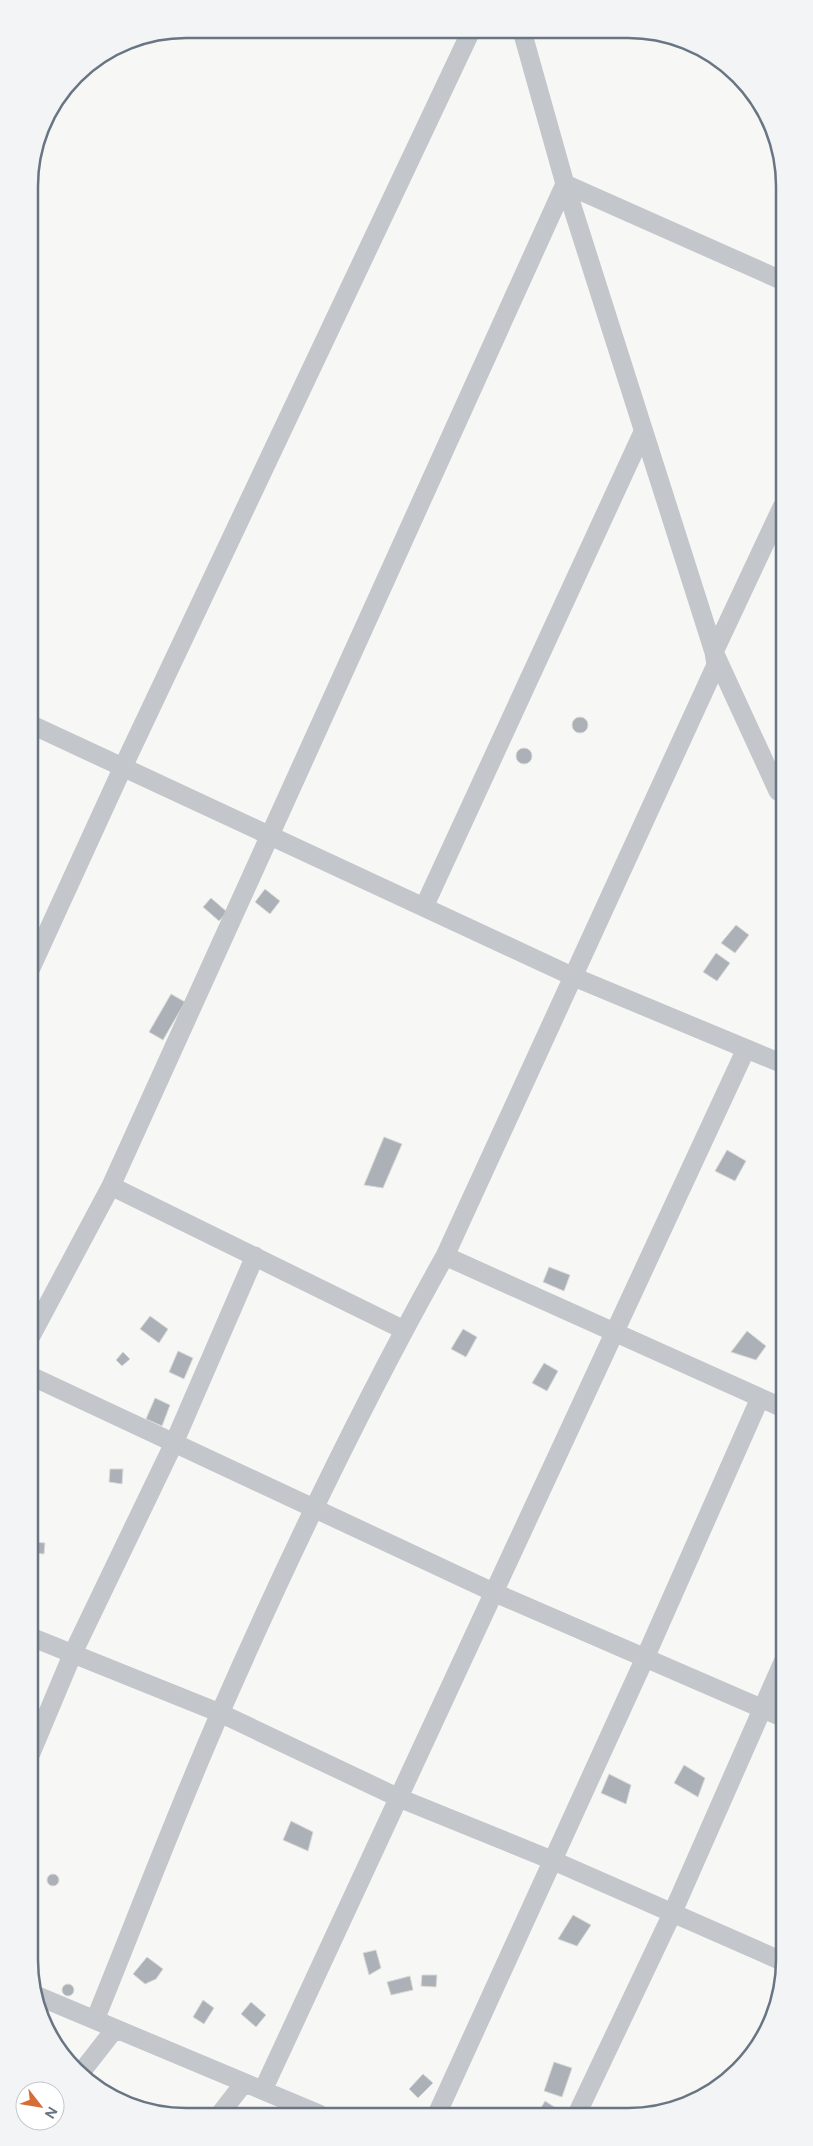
<svg xmlns="http://www.w3.org/2000/svg" width="813" height="2146" viewBox="0 0 813 2146" font-family="Figtree,sans-serif">
  <style>
    .building { fill: #abb1b7; stroke: #d9d9d7 }
    .lines { fill: none; stroke-linecap: round; stroke-linejoin: round }
    .street { stroke: #c3c6ca; stroke-width: 19 }
    .rim { fill: none; stroke: #697583; stroke-width: 2.5 }
  </style>
  <rect width="100%" height="100%" fill="#f7f7f5"/>
  <path class="building" d="M572 725a8 8 0 1 1 16 0a8 8 0 1 1-16 0Z
    M516 756a8 8 0 1 1 16 0a8 8 0 1 1-16 0Z
    M265 889 280 901 270 914 255 902Z
    M211 898 227 912 219 921 203 907Z
    M736 925 749 935 735 953 721 943Z
    M716 953 730 963 717 981 703 972Z
    M171 994 185 1002 163 1040 149 1032Z
    M384 1137 402 1144 383 1188 364 1185Z
    M727 1150 746 1161 735 1181 715 1171Z
    M549 1267 570 1275 564 1291 543 1282Z
    M150 1316 168 1329 159 1343 140 1329Z
    M463 1329 477 1337 466 1357 451 1349Z
    M747 1331 766 1346 756 1360 731 1352Z
    M178 1351 193 1358 184 1379 169 1372Z
    M123 1352 130 1359 122 1366 116 1360Z
    M544 1363 558 1371 547 1391 532 1383Z
    M155 1398 170 1405 162 1426 146 1419Z
    M110 1469H123L122 1484 109 1482Z
    M33 1542 45 1543 44 1554 34 1553Z
    M684 1765 705 1778 698 1797 674 1783Z
    M609 1774 631 1785 626 1804 601 1793Z
    M291 1821 313 1832 308 1851 283 1840Z
    M47 1880a6 6 0 1 1 12 0a6 6 0 1 1-12 0Z
    M32 1898 35 1899 38 1904 36 1907 32 1910Z
    M573 1915 591 1925 577 1946 558 1939Z
    M376 1950 381 1968 369 1975 363 1953Z
    M147 1957 163 1969 156 1979 145 1984 133 1974Z
    M422 1975H437L436 1987 421 1986Z
    M410 1976 413 1990 391 1995 387 1982Z
    M62 1990a6 6 0 1 1 12 0a6 6 0 1 1-12 0Z
    M203 2000 214 2008 204 2024 193 2017Z
    M251 2002 266 2015 256 2027 241 2014Z
    M554 2062 572 2068 562 2097 544 2091Z
    M423 2074 433 2083 418 2098 409 2089Z
    M545 2101 562 2112 560 2114 538 2113Z"/>
  <g class="lines">
    <path class="street" d="M782 507 714 652 778 791H782
      M30 724 574 977 783 1064
      M424 907 643 432
      M30 970 123 767 471 31
      M111 1186 404 1330
      M445 1256 783 1408
      M31 1336 111 1186 565 184 781 280
      M31 1376 493 1592 784 1718
      M31 1637 220 1713 399 1798 554 1861 784 1962
      M31 1753 73 1653 174 1443 255 1256
      M33 1994 319 2114
      M95 2020C137 1917 176 1813 221 1711 289 1556 362 1404 445 1256L716 665 714 652 565 184 522 31
      M79 2075 115 2029
      M263 2090 746 1049
      M220 2114 244 2083
      M437 2114 645 1658 760 1398
      M577 2114 672 1914 783 1662"/>
  </g>
  <path d="M0 0H813V2146H0ZM186 38H628A148 148 0 0 1 776 186V1960A148 148 0 0 1 628 2108H186A148 148 0 0 1 38 1960V186A148 148 0 0 1 186 38Z" fill="#f3f4f5" fill-rule="evenodd"/>
  <path class="rim" d="M186 38H628A148 148 0 0 1 776 186V1960A148 148 0 0 1 628 2108H186A148 148 0 0 1 38 1960V186A148 148 0 0 1 186 38Z"/>
  <g transform="translate(40 2106) rotate(121)"><circle r="24" fill="#ffffff" stroke="#c3c8cd"/>
  <path d="M0-4L9 19L0 12L-9 19Z" fill="#d66d36"/>
  <text y="-8" font-size="14" font-weight="bold" text-anchor="middle" fill="#697583">N</text>
  </g>
</svg>
